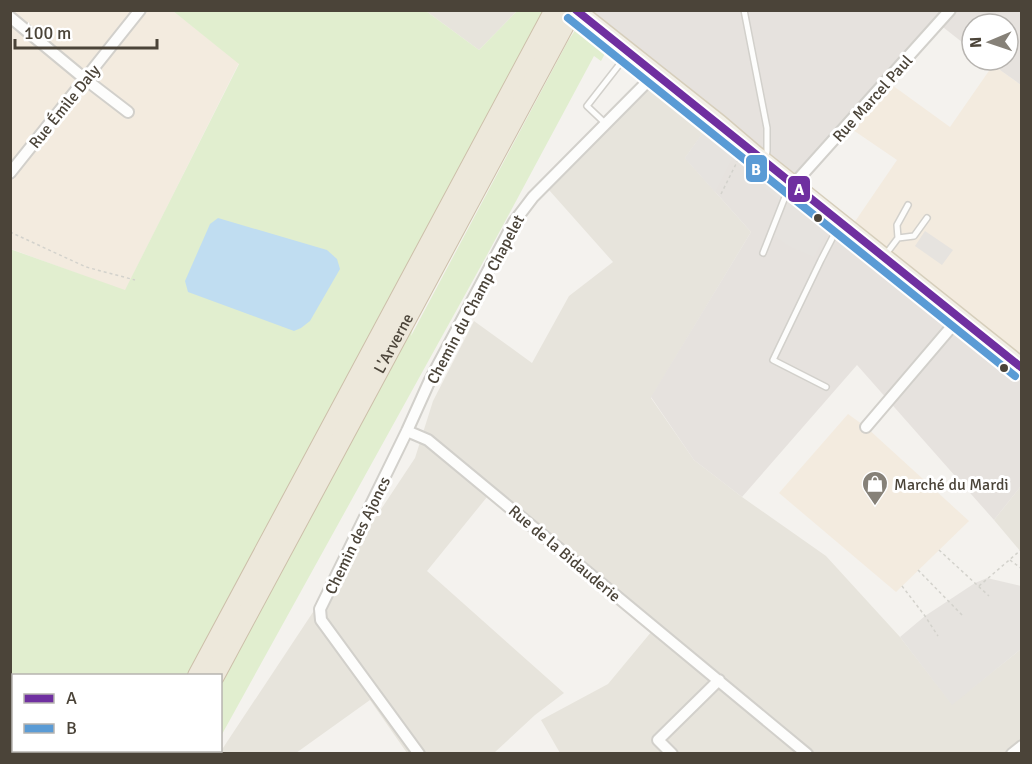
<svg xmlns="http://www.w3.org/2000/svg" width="1032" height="764" viewBox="0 0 1032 764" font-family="Signika,sans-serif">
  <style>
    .residential { fill: #e7e4dc }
    .commercial { fill: #f3ebdf }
    .industrial { fill: #e6e2de }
    .green { fill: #e1eecf }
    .parking { fill: #e6e3df }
    .water { fill: #c0ddf1 }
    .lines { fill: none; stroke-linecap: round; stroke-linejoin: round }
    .lane-casing { stroke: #d2d0cb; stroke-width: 8 }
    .street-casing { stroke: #d2d0cb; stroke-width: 14 }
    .primary-casing { stroke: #d6cebb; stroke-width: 21 }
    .highway-casing { stroke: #ccbfa9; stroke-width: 22 }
    .path { stroke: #d3d2cc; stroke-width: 1.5; stroke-dasharray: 3 3; stroke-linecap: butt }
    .lane { stroke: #fdfdfc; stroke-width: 5 }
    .street { stroke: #fdfdfc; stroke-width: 10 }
    .primary { stroke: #f2efe6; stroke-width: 18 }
    .highway { stroke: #ede8db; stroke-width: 20 }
    .bus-1-casing { stroke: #fff; stroke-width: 12 }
    .bus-2-casing { stroke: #fff; stroke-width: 12 }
    .bus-1 { stroke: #6f2fa0; stroke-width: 8 }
    .bus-2 { stroke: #5a9bd5; stroke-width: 8 }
    .bus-dot { fill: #4b4439; stroke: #fff; stroke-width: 2 }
    .labels { text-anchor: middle; stroke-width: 6; stroke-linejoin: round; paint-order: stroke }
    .street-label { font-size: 16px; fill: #4b4439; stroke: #fff }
    .poi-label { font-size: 16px; fill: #4b4439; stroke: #fff; text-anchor: start }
    .line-badge { stroke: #fff; stroke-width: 2 }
    .badge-label { font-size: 16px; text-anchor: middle; font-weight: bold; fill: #fff }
  </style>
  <rect width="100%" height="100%" fill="#f4f2ee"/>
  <path class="residential" d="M426 11H517L479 50Z
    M654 82 708 126 685 158 751 232 651 398 694 460 742 497 826 556 900 637 952 704 1021 649V753H560L541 720 608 684 657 625 487 497 427 571 564 693 535 715 494 753H407L370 700 296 753 219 754 415 458 433 401 474 321 532 363 569 296 613 262 549 190Z
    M1021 486V552L994 520Z"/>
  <path class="commercial" d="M10 11H173L239 63 125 291 11 249Z
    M993 65 1021 85V355L854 223 897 160 853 130 892 85 950 127Z
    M848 414 866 427 969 521 896 592 779 493Z"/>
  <path class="industrial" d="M584 11H1021V85L986 60H1008V24H972V50L934 20 794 174Z
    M708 126 736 150 877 259 1021 380V486L994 520 857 365 742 497 694 460 651 397 751 232 685 158Z"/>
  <path class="green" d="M173 11H426L479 50 517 11H543L443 199 411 336 568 41 578 26 609 46 601 61 594 56 487 255 221 736 220 676H14V750L213 751 211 753H11L10 249 125 290 239 64Z"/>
  <path class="parking" d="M708 126 736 150 715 192 685 158Z
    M744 157 788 192 780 201 739 167Z
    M791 194 830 227 814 257 789 246 775 236Z
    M925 231 953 250 942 265 915 246Z
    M987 578 1021 586V649L952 705 900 637 925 616 975 583Z"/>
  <path class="water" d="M218 218 327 250 337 259 340 269 310 321 301 328 294 331 188 292 185 281 210 224Z"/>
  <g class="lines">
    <defs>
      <path id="lane" d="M744 10 767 128V151L766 158
        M606 124 587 106 626 56
        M898 238 914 236 927 218
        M763 253 785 197
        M886 254 898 238 897 225 908 205
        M826 387 773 360 821 260 838 227"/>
      <path id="street" d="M10 17 85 79 128 112
        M10 173 140 10
        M793 185 950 10
        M866 427 959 318
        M407 431 428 440 807 754
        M419 754 321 620 320 609 407 431 430 380 514 222 533 197 656 73
        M672 754 658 740 719 680
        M1012 754 1022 746"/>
      <path id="primary" d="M575 10 719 124 754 154 1022 368"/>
      <g id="highway">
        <path d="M198 676 555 10"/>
        <path id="s1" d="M214 676 572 10"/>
        <path d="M156 754 158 750"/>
        <path d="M172 754 173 750"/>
      </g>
    </defs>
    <use href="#lane" class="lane-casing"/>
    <use href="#street" class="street-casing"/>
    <use href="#primary" class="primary-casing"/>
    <use href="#highway" class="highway-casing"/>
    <path class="path" d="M721 194 739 158
      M10 232 86 267 135 280
      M939 550 989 596
      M1010 560 1022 569
      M918 570 963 616
      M902 586 925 616 938 636
      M979 586 1022 549"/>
    <use href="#lane" class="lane"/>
    <use href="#street" class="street"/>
    <use href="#primary" class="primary"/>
    <use href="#highway" class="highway"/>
    <defs>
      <path id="bus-1" d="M576 10 1022 368"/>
      <path id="bus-2" d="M568 18 1015 376"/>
    </defs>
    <use href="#bus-1" class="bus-1-casing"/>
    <use href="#bus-2" class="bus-2-casing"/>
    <use href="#bus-1" class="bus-1"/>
    <use href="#bus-2" class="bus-2"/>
  </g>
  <defs>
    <symbol id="shop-pin" viewBox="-11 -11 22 30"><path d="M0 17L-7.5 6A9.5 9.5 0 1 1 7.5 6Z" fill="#868178" stroke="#fff"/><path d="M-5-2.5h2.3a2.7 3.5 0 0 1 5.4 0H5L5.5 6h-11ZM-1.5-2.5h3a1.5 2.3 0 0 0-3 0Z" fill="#fff"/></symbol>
  </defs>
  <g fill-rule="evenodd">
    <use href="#shop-pin" x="860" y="469" width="30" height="40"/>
  </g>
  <g class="bus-dot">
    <circle cx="818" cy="218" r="5"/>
    <circle cx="1004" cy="368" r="5"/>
  </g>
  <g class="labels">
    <g class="street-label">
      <text transform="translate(872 98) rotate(-48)" y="6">Rue Marcel Paul</text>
      <text transform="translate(64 106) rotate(-51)" y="6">Rue Émile Daly</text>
      <text transform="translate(475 299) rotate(-62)" y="6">Chemin du Champ Chapelet</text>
      <text dy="6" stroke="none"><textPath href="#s1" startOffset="378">L'Arverne</textPath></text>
      <text transform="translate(357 535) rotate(-64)" y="6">Chemin des Ajoncs</text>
      <text transform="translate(565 553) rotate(40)" y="6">Rue de la Bidauderie</text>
    </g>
    <g class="poi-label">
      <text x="894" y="490">Marché du Mardi</text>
    </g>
  </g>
  <g class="line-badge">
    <rect x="745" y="154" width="23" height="29" rx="6" fill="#5a9bd5"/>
    <rect x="787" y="175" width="24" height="28" rx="6" fill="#6f2fa0"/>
  </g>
  <g class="badge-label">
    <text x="756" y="175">B</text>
    <text x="799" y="195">A</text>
  </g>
  <rect width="1032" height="764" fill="none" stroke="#4b4439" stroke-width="24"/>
  <rect x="12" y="674" width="210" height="78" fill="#ffffff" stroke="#b7b4b0" stroke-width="1.5"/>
  <rect x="24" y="694" width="30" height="9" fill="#6f2fa0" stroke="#b7b4b0" stroke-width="1.5"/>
  <text x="66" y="704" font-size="18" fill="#4b4439">A</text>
  <rect x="24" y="724" width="30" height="9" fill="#5a9bd5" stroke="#b7b4b0" stroke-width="1.5"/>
  <text x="66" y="734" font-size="18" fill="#4b4439">B</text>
  <g transform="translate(990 42) rotate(268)"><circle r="28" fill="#ffffff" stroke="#b7b4b0" stroke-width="1.5"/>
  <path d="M0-4.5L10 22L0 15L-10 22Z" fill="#868178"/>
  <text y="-9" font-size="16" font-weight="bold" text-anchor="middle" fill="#4b4439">N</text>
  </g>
  <path d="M15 39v9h142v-9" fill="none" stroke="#4b4439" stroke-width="3"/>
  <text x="24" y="39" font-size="18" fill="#4b4439" stroke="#ffffff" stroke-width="4.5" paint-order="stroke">100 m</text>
</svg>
